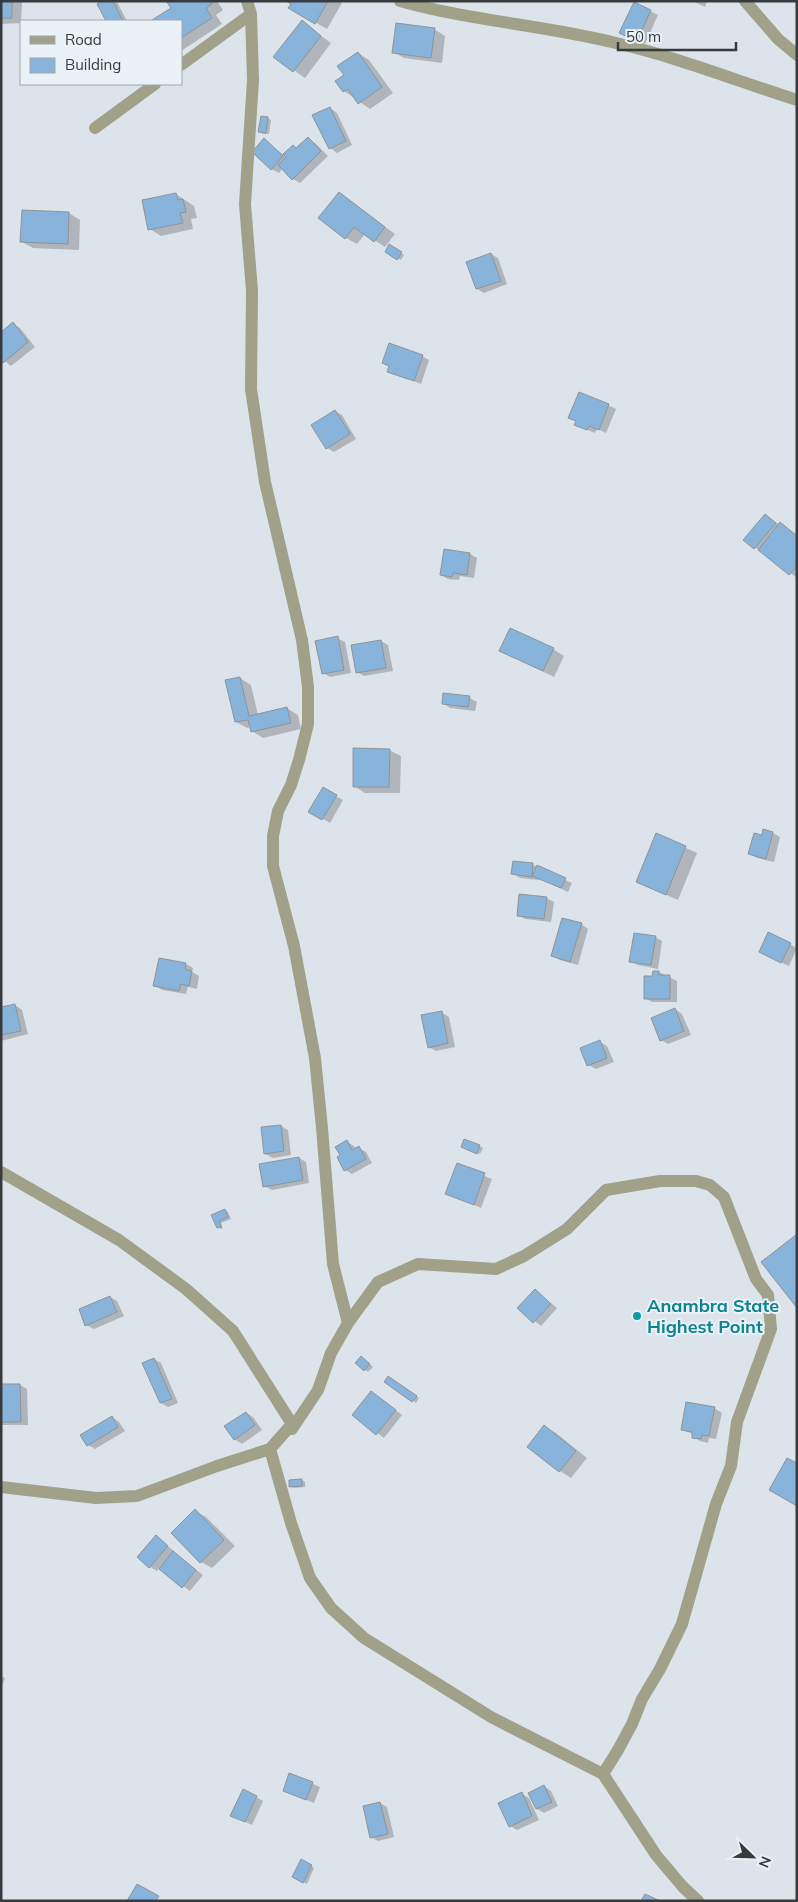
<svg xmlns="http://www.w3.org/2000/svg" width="798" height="1902" viewBox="0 0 798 1902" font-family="Mulish,sans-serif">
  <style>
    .shadow { fill: #0003 }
    .building { fill: #88b4dc; stroke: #8e9499 }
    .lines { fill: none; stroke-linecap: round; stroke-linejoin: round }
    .minor { stroke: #a1a189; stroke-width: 12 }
    .culture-dot { fill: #0f9aa8; stroke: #eaf1f7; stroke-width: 2 }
    .labels { text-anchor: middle; stroke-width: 4; stroke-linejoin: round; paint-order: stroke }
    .culture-label { font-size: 18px; font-weight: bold; fill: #0d838f; stroke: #eaf1f7; text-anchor: start }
  </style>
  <rect width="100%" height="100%" fill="#dde3ea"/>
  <path class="shadow" d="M1 1H22L21 23 1 24Z
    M101 1 117 2 127 21H108L99 4 103 2Z
    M168 1H217L223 10 216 15 222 24 181 51V21H154L173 9Z
    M289 1H338L342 3 327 29 290 8 293 3Z
    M693 1H707L705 7Z
    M634 3 658 15 645 44 628 37Z
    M302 22 331 43 305 78 275 57Z
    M434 29 445 36 442 63 404 58 393 52Z
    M358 53 369 60 393 93 370 109 344 91 345 76Z
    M330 108 337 113 352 145 337 153 330 148Z
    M268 118 271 120 269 134H263L260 132Z
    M308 139 315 143 328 156 300 183 293 179 283 168 279 173 271 169 264 140 284 155 293 146 298 149Z
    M339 193 395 234 385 247 365 234 357 244 346 238Z
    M176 194 194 206 197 218 191 219 193 229 161 236 150 229Z
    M69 213 80 220 79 250 33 248 22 242Z
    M390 246 404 255 401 260 386 252Z
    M491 254 498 258 507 284 484 293 477 289Z
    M13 324 20 328 35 347 11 366 1 358V332L2 333Z
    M422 356 429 360 421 384 389 371Z
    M608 405 616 409 606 433 597 429 595 433 583 428 577 422 570 417Z
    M335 411 342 415 356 439 334 452 327 448Z
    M765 516 797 535V578L745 540Z
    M470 554 477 558 474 578 460 576 459 580 448 579 441 575Z
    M337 638 345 642 351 673 330 677 323 673Z
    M381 641 388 645 393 671 364 676 357 672Z
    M553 649 564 656 554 677 501 651Z
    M240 678 251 685 258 715 287 708 298 715 301 729 263 738 252 731 251 727 247 728 236 722Z
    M470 698 477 702 475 711 450 708 443 703Z
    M389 750 401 756 400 793H365L354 786Z
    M323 789 343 800 330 823 310 811Z
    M773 833 780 837 774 862 757 858 750 854 763 837Z
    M657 835 697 853 678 900 637 882Z
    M514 862 533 865 572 883 568 892 539 878V880L520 878 512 873Z
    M546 898 554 902 551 922 525 919 518 915Z
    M581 924 588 929 578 965 560 960 553 956Z
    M769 934 797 948 789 966 767 956Z
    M655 937 662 941 658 969 638 965 631 961Z
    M186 964 193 968 192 972 199 976 197 989 188 987 186 994 162 990 155 985Z
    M654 972H659L677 981V1002H652L645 998 654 978Z
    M15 1005 22 1010 28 1034 1 1041V1009Z
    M675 1009 682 1014 691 1035 668 1044 661 1040Z
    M441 1012 449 1017 455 1047 436 1051 429 1047Z
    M600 1042 607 1046 614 1062 596 1069 588 1065Z
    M281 1126 288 1130 291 1155 273 1158 265 1154Z
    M347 1142 354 1146 356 1149 359 1148 366 1152 372 1163 352 1174 345 1170 341 1156Z
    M479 1146 483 1148 480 1154 466 1148Z
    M299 1158 306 1162 309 1183 272 1190 264 1186Z
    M457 1165 492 1179 481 1208 447 1193Z
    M225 1210 228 1212 231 1219 221 1223 223 1228 221 1229 218 1227 212 1216Z
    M535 1290 557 1308 541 1326 519 1308Z
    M110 1297 117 1301 124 1316 94 1329 86 1325Z
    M154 1359 161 1363 178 1403 168 1407 161 1403 144 1363Z
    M364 1359 373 1367 368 1372 357 1363Z
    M391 1379 419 1398 416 1403 385 1382Z
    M1 1385H20L27 1389 28 1425H1Z
    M372 1392 402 1415 384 1438 354 1415Z
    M714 1408 722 1413 716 1439 709 1438 708 1443 700 1441 693 1437V1434L682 1430Z
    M246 1413 253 1417 262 1430 242 1444 234 1439Z
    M112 1417 119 1422 125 1431 95 1449 88 1445Z
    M545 1427 556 1433 587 1458 571 1478 560 1471 529 1446Z
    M302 1480 305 1482V1487L294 1488 290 1486Z
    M195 1511 206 1517 235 1546 212 1568 201 1562 173 1533Z
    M156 1537 174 1551 173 1552 203 1575 190 1591 159 1568 157 1571 150 1567Z
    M1 1676 5 1678 1 1689Z
    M290 1774 320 1787 314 1803 284 1791Z
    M544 1786 551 1791 558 1806 544 1813 537 1809 530 1793Z
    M522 1794 529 1798 539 1820 517 1830 510 1826Z
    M256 1797 263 1801 252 1825 239 1819Z
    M380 1803 387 1807 394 1837 378 1841 371 1837Z
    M301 1861 314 1868 307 1884 293 1877Z"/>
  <path class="building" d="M1 1H12V18H1Z
    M102 1H113L123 21H106L97 4Z
    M166 1H211L212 4 206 8 212 18 181 38V21L152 20 171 8Z
    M286 1H328L315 24 288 8 291 4Z
    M634 2 651 10 637 41 619 33Z
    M302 20 321 36 293 72 273 57Z
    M396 23 435 28 431 58 392 53Z
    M358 52 382 87 358 104 348 89 343 92 335 81 344 75 337 66Z
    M330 107 346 141 329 149 312 115Z
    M261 116 268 117 266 133 258 132Z
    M308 137 321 151 292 180 278 165 286 157 283 154 293 145 296 148Z
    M264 138 283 156 271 170 252 152Z
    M339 192 385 227 374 242 354 227 345 239 318 218Z
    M176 193 178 200 183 199 186 212 180 213 183 223 148 230 142 200Z
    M22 210 69 212 68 244 20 242Z
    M389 244 402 252 397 260 385 252Z
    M491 253 501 281 476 289 466 262Z
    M13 322 28 342 3 363 1 361V332Z
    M389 343 423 355 414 381 387 372 389 366 382 363Z
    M579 392 609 404 599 430 589 426 587 430 574 425 576 421 568 418Z
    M335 410 350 434 326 449 311 425Z
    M765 514 776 523 754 549 743 540Z
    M780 522 797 536V566L789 575 758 550Z
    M444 549 470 553 467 575 453 573 452 577 440 575Z
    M510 628 554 648 543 671 499 651Z
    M338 636 344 670 322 674 315 641Z
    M381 640 386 668 356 673 351 645Z
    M240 677 249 716 287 707 291 723 251 732 248 720 235 722 225 680Z
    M443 693 470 696 468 707 442 704Z
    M353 748 390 749 389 787H353Z
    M323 787 337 795 322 820 308 812Z
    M763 829 773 832 766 859 748 854 754 833 762 835Z
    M656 833 686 846 666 895 636 882Z
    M513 861 533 863 532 877 511 874Z
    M537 865 566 878 561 888 532 876Z
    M519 894 547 897 544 919 517 916Z
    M562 918 582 923 570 962 551 956Z
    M768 932 791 943 781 963 759 952Z
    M634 933 656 936 651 965 629 962Z
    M159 958 186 963 185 969 192 971 189 986 181 984 179 991 153 986Z
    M653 971H659V975H670V999H644V976H652Z
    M15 1004 21 1031 1 1035V1007Z
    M675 1008 684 1031 660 1041 651 1018Z
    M442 1011 448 1043 428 1048 421 1015Z
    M600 1040 607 1058 587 1066 580 1048Z
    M281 1125 284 1151 264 1154 261 1127Z
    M464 1139 480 1145 477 1154 461 1147Z
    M347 1140 352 1150 359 1146 366 1159 344 1171 337 1157 340 1155 335 1147Z
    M299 1157 303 1180 263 1187 259 1164Z
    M457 1163 485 1173 474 1205 445 1194Z
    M225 1209 228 1217 219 1221 221 1227 217 1228 211 1215Z
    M797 1234V1308L761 1262Z
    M535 1289 551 1304 533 1323 517 1308Z
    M110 1296 117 1312 85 1326 79 1309Z
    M361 1356 370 1364 364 1371 355 1363Z
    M154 1358 172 1399 160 1403 142 1363Z
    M388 1376 417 1396 412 1402 384 1382Z
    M1 1384H20L21 1422H1Z
    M371 1391 396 1410 376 1435 352 1415Z
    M686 1402 715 1407 709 1436 702 1435 701 1439 692 1438V1432L681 1430Z
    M246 1412 255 1425 234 1440 224 1426Z
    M112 1416 118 1427 87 1446 80 1435Z
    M544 1425 576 1451 559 1472 527 1447Z
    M787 1458 797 1463V1506L769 1490Z
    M302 1479V1486L289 1487V1480Z
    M195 1509 224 1540 200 1563 171 1533Z
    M156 1535 168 1546 149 1568 137 1557Z
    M173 1551 196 1570 182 1588 159 1569Z
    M289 1773 313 1782 306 1800 283 1791Z
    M544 1785 552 1802 536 1809 528 1793Z
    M243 1789 257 1796 245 1822 230 1816Z
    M522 1792 532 1816 509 1827 498 1803Z
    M380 1802 388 1834 370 1838 363 1806Z
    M301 1859 312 1865 303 1883 292 1877Z
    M137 1884 159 1896 156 1901H127Z
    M645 1894 660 1901H641Z"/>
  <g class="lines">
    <path class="minor" d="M247 1 251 14 253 80 245 204 252 291 251 389 265 482 302 640 308 687V724L299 760 291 785 278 811 273 836V866L294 946 315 1058 322 1128 333 1264 348 1323 331 1353 318 1390 292 1429V1424
      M400 1C471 21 544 25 616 43 677 57 737 81 797 100
      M745 1 778 39 797 55
      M181 65 251 14
      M95 128 155 84
      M1 1172 119 1240 186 1289 233 1331 292 1424 270 1449 291 1523 310 1578 331 1608 364 1638 491 1717 603 1774 656 1855 683 1887 698 1901
      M348 1323 378 1282 418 1264 496 1269 524 1256 567 1229 606 1190 660 1181H696L710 1185 724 1197 756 1279 768 1295 771 1329 737 1422 731 1466 716 1504 682 1624 660 1669 642 1699 632 1724 618 1750 603 1774
      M1 1487 96 1498 137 1496 217 1466 270 1449"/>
  </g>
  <circle class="culture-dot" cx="637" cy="1316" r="5"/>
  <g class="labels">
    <g class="culture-label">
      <text x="647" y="1312">Anambra State<tspan x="647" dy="21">Highest Point</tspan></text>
    </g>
  </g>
  <rect width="798" height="1902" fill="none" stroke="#383b3d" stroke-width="5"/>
  <rect x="20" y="20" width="162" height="65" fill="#eaf1f7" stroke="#a3a8ad"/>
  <rect x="30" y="36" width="25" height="8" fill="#a1a189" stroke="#a3a8ad"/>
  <text x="65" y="45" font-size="15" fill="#383b3d">Road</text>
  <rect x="30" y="58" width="25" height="15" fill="#88b4dc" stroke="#a3a8ad"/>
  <text x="65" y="70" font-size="15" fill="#383b3d">Building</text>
  <g transform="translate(753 1857) rotate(113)" stroke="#eaf1f7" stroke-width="4" paint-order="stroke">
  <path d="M0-4L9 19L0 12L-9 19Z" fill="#383b3d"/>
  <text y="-8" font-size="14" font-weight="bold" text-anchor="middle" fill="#383b3d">N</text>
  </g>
  <path d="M618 42v8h118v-8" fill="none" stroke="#383b3d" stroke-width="2.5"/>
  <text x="626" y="42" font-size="15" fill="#383b3d" stroke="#eaf1f7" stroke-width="4" paint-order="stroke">50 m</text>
</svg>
